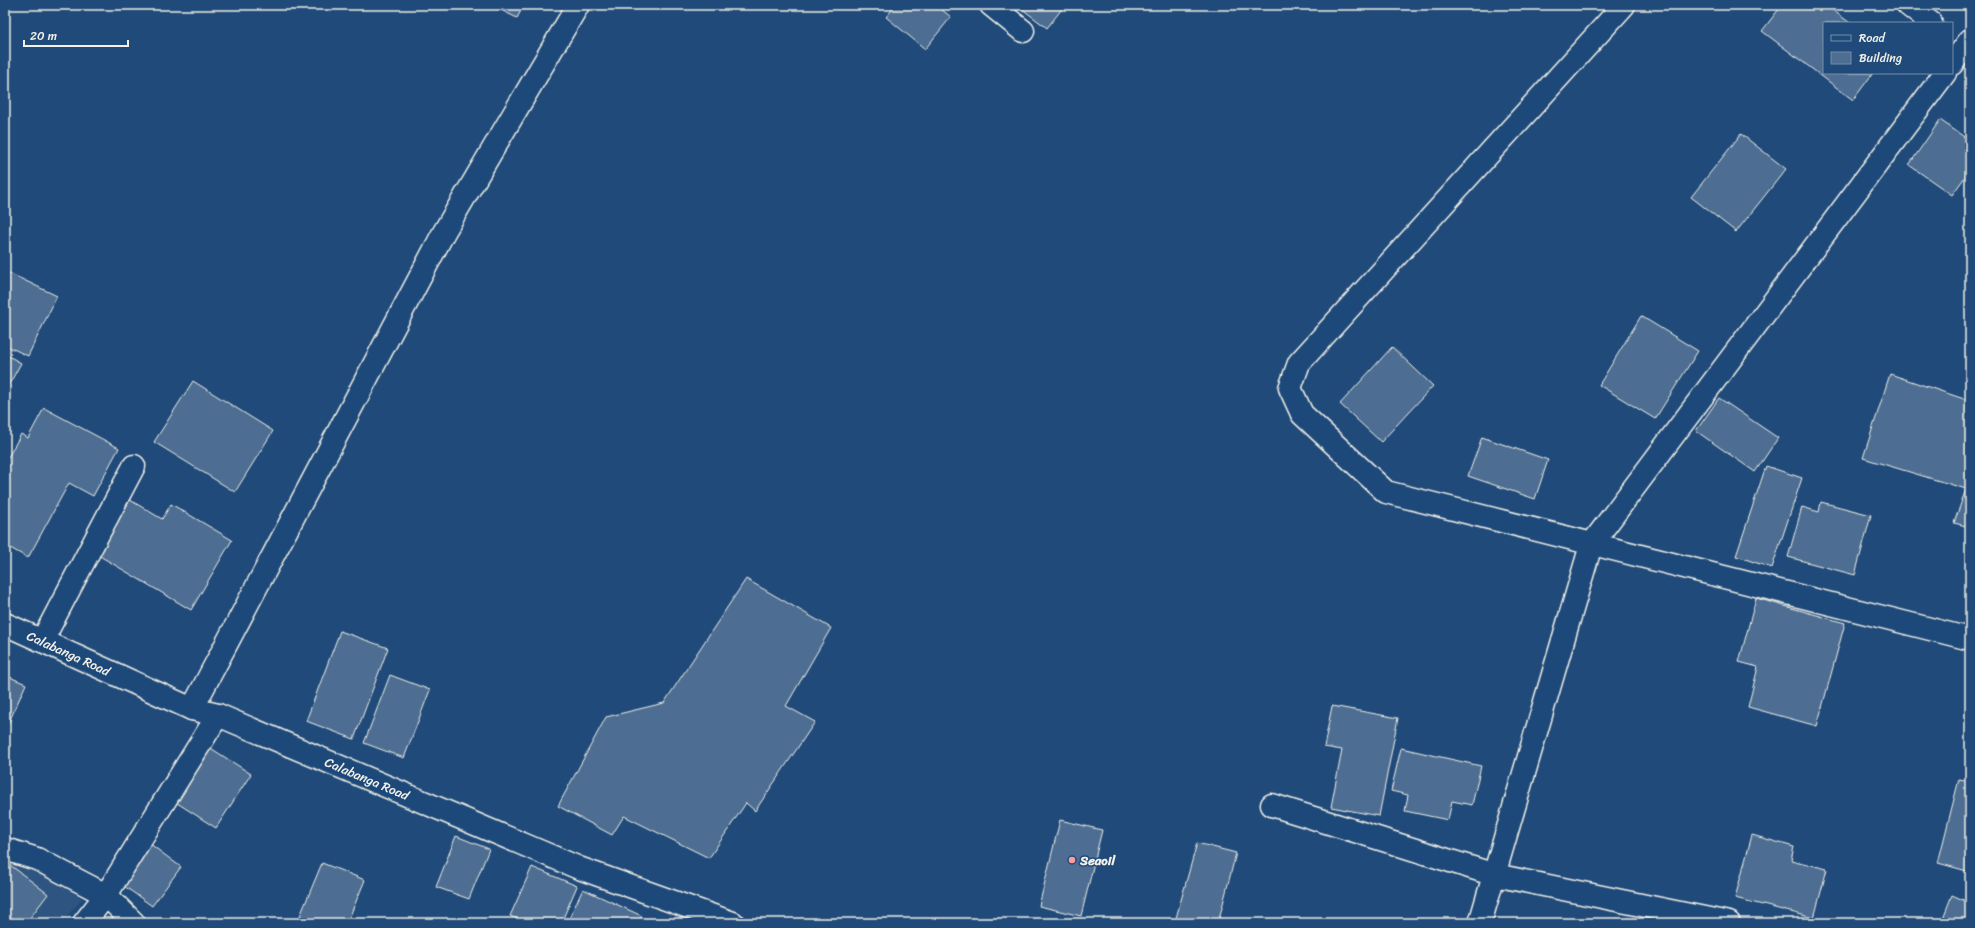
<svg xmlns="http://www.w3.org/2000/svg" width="1975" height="928" viewBox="0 0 1975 928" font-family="Sriracha,sans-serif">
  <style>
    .built { fill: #2d5581 }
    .building { fill: #4d6e92; stroke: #f4f1e8 }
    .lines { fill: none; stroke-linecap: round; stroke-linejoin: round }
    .street-casing { stroke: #f4f1e8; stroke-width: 25 }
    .secondary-casing { stroke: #f4f1e8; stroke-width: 25 }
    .street { stroke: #1f4a7a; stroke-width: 22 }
    .secondary { stroke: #1f4a7a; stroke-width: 22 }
    .poi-dot { fill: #ff9aa2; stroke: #1f4a7a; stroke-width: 1.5 }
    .labels { text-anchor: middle; stroke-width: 3; stroke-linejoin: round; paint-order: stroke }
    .street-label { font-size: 13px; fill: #f4f1e8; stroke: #1f4a7a }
    .poi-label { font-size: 13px; font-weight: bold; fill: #f4f1e8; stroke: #1f4a7a; text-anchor: start }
  </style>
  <rect width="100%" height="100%" fill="#1f4a7a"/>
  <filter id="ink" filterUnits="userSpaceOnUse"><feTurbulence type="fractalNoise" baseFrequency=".025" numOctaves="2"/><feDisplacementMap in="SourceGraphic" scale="8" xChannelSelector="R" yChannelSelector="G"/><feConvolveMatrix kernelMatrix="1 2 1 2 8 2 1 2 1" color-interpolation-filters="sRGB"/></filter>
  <g filter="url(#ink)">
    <path class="built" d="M5 854 23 860 82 899 61 923H5Z"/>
    <path class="building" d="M491 5H524L517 18Z
      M896 5H936L951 17 925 49 886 17Z
      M1017 5H1065L1047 28Z
      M1782 5H1826L1850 23H1824V73H1873L1853 100 1762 31Z
      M1940 120 1970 141V170L1952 195 1909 165Z
      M1741 134 1786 169 1736 232 1691 197Z
      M5 271 57 296 28 356 5 345Z
      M1641 316 1698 351 1655 419 1599 385Z
      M1392 347 1433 386 1381 442 1340 404Z
      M5 354 21 363 5 392Z
      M1890 374 1970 401V527L1954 523 1966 489 1863 458Z
      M193 381 273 431 235 492 154 442Z
      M1719 398 1778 438 1755 472 1696 431Z
      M44 408 119 448 93 496 69 483 28 558 5 545V460L6 461 21 434 28 438Z
      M1482 437 1548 460 1535 499 1468 476Z
      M1766 466 1802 478 1772 568 1736 556Z
      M130 500 162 519 171 504 232 540 191 610 98 555Z
      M1821 502 1871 515 1855 575 1788 557 1802 507 1819 512Z
      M746 579 831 628 786 706 815 722 755 811 746 803 709 858 624 816 612 835 558 806 606 717 664 703Z
      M1756 598 1845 623 1817 726 1748 707 1758 667 1739 662Z
      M340 631 388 648 354 739 306 721Z
      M5 675 26 684 5 731Z
      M390 675 430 690 404 758 364 743Z
      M1332 706 1398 718 1379 816 1331 807 1342 750 1324 747Z
      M209 747 251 774 216 828 174 801Z
      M1401 748 1481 766 1472 805 1452 801 1448 820 1405 811 1408 795 1391 791Z
      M1959 779 1970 781V857L1967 871 1938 863Z
      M1060 820 1102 830 1081 916 1039 906Z
      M1752 835 1794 847 1791 860 1827 869 1814 918 1735 898Z
      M456 836 489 849 469 899 436 887Z
      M146 841 181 867 152 906 117 881Z
      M1197 843 1236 853 1218 923H1194L1176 918Z
      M5 861 48 894 26 923H5Z
      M322 863 365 880 347 923H318L300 916Z
      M532 867 577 886 561 923H527L510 916Z
      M583 889 642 916 638 923H567Z
      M1952 895 1970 903V923H1941Z"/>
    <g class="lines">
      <defs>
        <path id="street" d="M991 5 1023 31
          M1624 5 1299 363 1290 388 1302 414 1386 492 1970 639
          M1908 5 1931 23
          M1952 64 1970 40
          M42 641 134 466
          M192 709 444 232 578 5
          M1272 805 1495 875 1729 923
          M5 849 37 859 106 895 134 923
          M84 923 106 895 218 715
          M1480 923 1591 545 1945 73"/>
        <g id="secondary">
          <path id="s1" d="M5 624 192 709 218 715 579 868 733 923"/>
        </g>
      </defs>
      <use href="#street" class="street-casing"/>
      <use href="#secondary" class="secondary-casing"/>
      <use href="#street" class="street"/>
      <use href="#secondary" class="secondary"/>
    </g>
  </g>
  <circle class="poi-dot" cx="1072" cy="860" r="4"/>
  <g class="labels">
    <g class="street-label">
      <text dy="5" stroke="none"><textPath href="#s1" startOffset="70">Calabanga Road</textPath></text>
      <text dy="5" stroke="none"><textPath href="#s1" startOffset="394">Calabanga Road</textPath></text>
    </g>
    <g class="poi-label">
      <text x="1080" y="865">Seaoil</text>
    </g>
  </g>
  <rect width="1975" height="928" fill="none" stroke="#1f4a7a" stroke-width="20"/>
  <rect x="10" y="10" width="1955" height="908" fill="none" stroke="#f4f1e8" stroke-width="1.5" filter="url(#ink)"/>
  <rect x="1823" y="22" width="130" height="52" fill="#1f4a7a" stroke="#748da6"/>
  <rect x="1831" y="35" width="20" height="6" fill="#1f4a7a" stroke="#748da6"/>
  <text x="1859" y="42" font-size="12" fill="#f4f1e8">Road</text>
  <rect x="1831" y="52" width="20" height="12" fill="#4d6e92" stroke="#748da6"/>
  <text x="1859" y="62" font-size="12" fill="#f4f1e8">Building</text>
  <path d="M24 40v6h104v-6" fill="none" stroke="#f4f1e8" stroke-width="2"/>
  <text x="30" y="40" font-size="12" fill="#f4f1e8" stroke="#1f4a7a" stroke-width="3" paint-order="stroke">20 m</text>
</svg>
